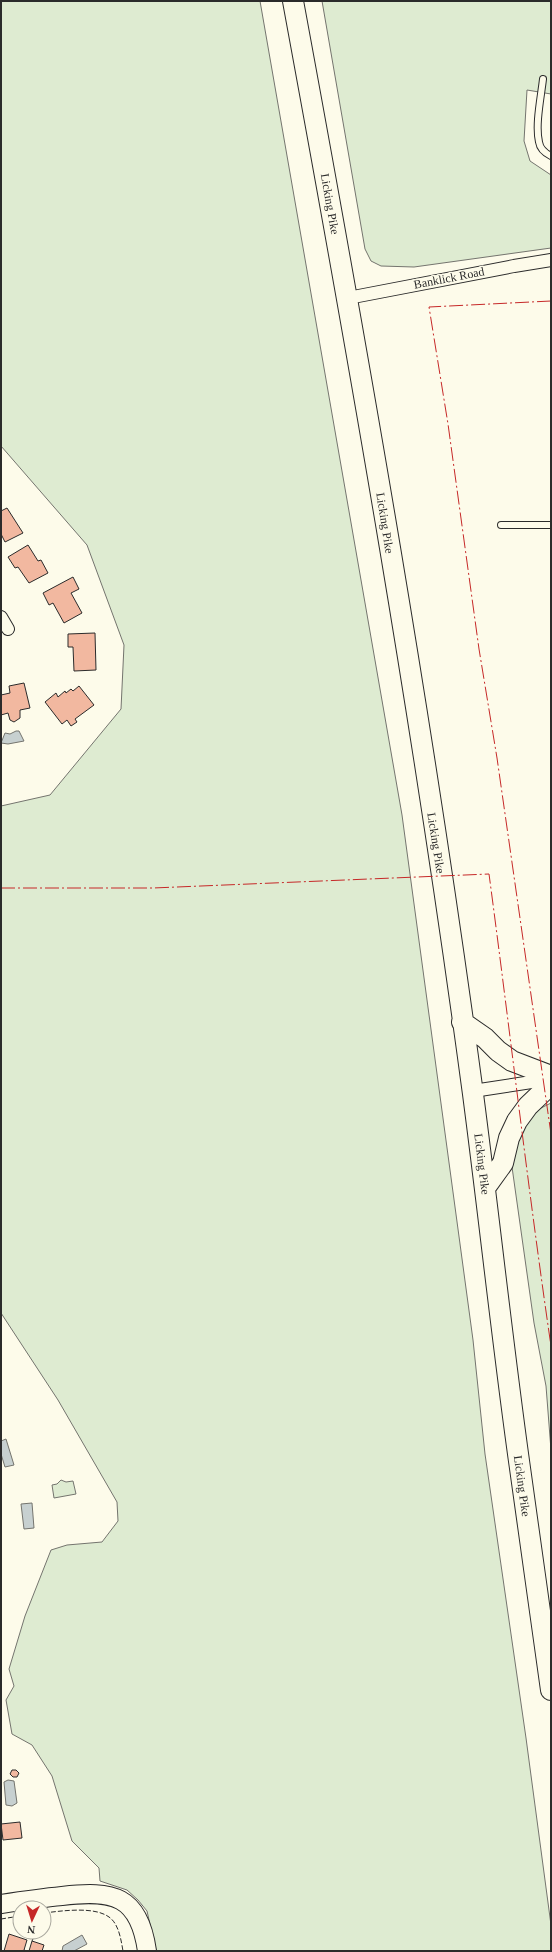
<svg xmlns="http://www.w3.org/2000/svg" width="552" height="1952" viewBox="0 0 552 1952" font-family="Georgia,serif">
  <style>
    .green { fill: #deebd1; stroke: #74746e }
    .water { fill: #c7d0d0; stroke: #74746e }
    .building { fill: #f2b8a0; stroke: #2b2b2b }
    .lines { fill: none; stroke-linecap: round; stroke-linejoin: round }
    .lane-casing { stroke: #2b2b2b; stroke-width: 8 }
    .street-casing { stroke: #2b2b2b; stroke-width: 14 }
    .secondary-casing { stroke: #2b2b2b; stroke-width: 20 }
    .primary-casing { stroke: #2b2b2b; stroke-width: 22 }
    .lane { stroke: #fdfbea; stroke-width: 6 }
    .street { stroke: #fdfbea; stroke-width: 12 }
    .secondary { stroke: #fdfbea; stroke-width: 18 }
    .primary { stroke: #fdfbea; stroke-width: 20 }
    .fence { stroke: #2b2b2b; stroke-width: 1; stroke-dasharray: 5 2; stroke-linecap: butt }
    .power { stroke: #c62828; stroke-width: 1; stroke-dasharray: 14 3 2 3; stroke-linecap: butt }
    .labels { text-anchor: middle; stroke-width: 3; stroke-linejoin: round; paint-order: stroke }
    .street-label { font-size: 12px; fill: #2b2b2b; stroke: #fdfbea }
  </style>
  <rect width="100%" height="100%" fill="#fdfbea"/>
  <path class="green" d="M1 1H260L402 815 473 1340 485 1454 526 1738 551 1925V1951H156L147 1911 138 1900 127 1890 100 1881 99 1868 72 1841 52 1776 32 1745 12 1734 6 1700 14 1686 9 1669 25 1616 51 1550 67 1545 102 1542 118 1521 117 1502 58 1400 1 1313V806L50 795 121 709 124 645 87 545 1 446Z
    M322 1H551V94L527 90 524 141 530 161 551 175V248L414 267 381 266 371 261 365 249Z
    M551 1103V1450L546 1386 534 1323 512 1167 518 1132 539 1109Z
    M61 1480 66 1482 73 1481 76 1494 54 1498 52 1485 57 1484Z"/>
  <path class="water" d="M16 731H19L24 741 8 744 1 743 5 733 10 734Z
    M6 1439 14 1465 5 1467 1 1454V1441Z
    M32 1503 34 1528 24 1529 21 1504Z
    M8 1780 14 1781 17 1803 12 1806 6 1805 4 1782Z
    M82 1935 87 1944 74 1951H62L63 1946Z"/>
  <path class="building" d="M7 508 23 533 5 542 1 534V511Z
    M28 545 38 561 41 560 48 573 29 583 18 567 15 568 8 557Z
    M73 577 79 589 71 593 82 613 64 623 53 603 49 605 43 593Z
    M95 633 96 670 74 671 73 647H68V634Z
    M24 683 30 708 20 710V718L14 722 10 720 8 713 1 715V695L10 693 9 686Z
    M79 686 94 705 75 719 77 722 71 726 67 720 62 724 45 702 56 693 58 697 65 691 66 693 71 689 73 691Z
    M12 1770H16L19 1773 17 1777H13L10 1774Z
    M20 1822 22 1838 3 1840 1 1824Z
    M9 1934 27 1940 24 1950 27 1951H4Z
    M32 1941 44 1945 42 1951H29Z"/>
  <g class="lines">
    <defs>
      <path id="lane" d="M543 79C541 97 535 125 539 142 540 149 545 153 551 156
        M501 525H551"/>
      <path id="street" d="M348 298 514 266 551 260
        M1 617 8 629
        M473 1091 551 1079"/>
      <path id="secondary" d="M1 1904C21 1901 42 1898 62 1896 113 1890 139 1895 147 1951"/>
      <path id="primary" d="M293 1C360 364 424 728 473 1094 489 1216 502 1339 519 1461 529 1537 541 1614 551 1690
        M462 1022 485 1038 498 1051 512 1061 551 1076
        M485 1188 503 1163 509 1138 517 1121 528 1106 551 1084"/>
    </defs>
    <use href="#lane" class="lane-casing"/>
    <use href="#street" class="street-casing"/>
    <use href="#secondary" class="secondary-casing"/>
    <use href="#primary" class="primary-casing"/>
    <use href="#lane" class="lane"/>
    <use href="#street" class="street"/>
    <use href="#secondary" class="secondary"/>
    <use href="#primary" class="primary"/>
    <path class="fence" d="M44 1913C61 1911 94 1906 109 1917 119 1924 121 1940 123 1951
      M1 1919 20 1916
      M32 1941 36 1932"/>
    <path class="power" d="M551 301 429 307 448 424 479 649 497 758 551 1134
      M1 888H153L489 874C510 1031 528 1189 551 1346"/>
  </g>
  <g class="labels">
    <g class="street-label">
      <text transform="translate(330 204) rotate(80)" y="4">Licking Pike</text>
      <text transform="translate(449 278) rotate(-11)" y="4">Banklick Road</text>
      <text transform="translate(385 523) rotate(81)" y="4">Licking Pike</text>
      <text transform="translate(436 843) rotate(81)" y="4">Licking Pike</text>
      <text transform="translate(482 1164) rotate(83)" y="4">Licking Pike</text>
      <text transform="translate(522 1486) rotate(82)" y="4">Licking Pike</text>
    </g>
  </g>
  <rect width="552" height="1952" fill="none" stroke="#2b2b2b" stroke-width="4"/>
  <g transform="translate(32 1920) rotate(184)"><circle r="19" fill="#fdfbea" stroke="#a9a89e"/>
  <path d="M0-3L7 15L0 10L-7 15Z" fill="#c62828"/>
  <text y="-6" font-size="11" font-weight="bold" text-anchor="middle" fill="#2b2b2b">N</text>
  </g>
</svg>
